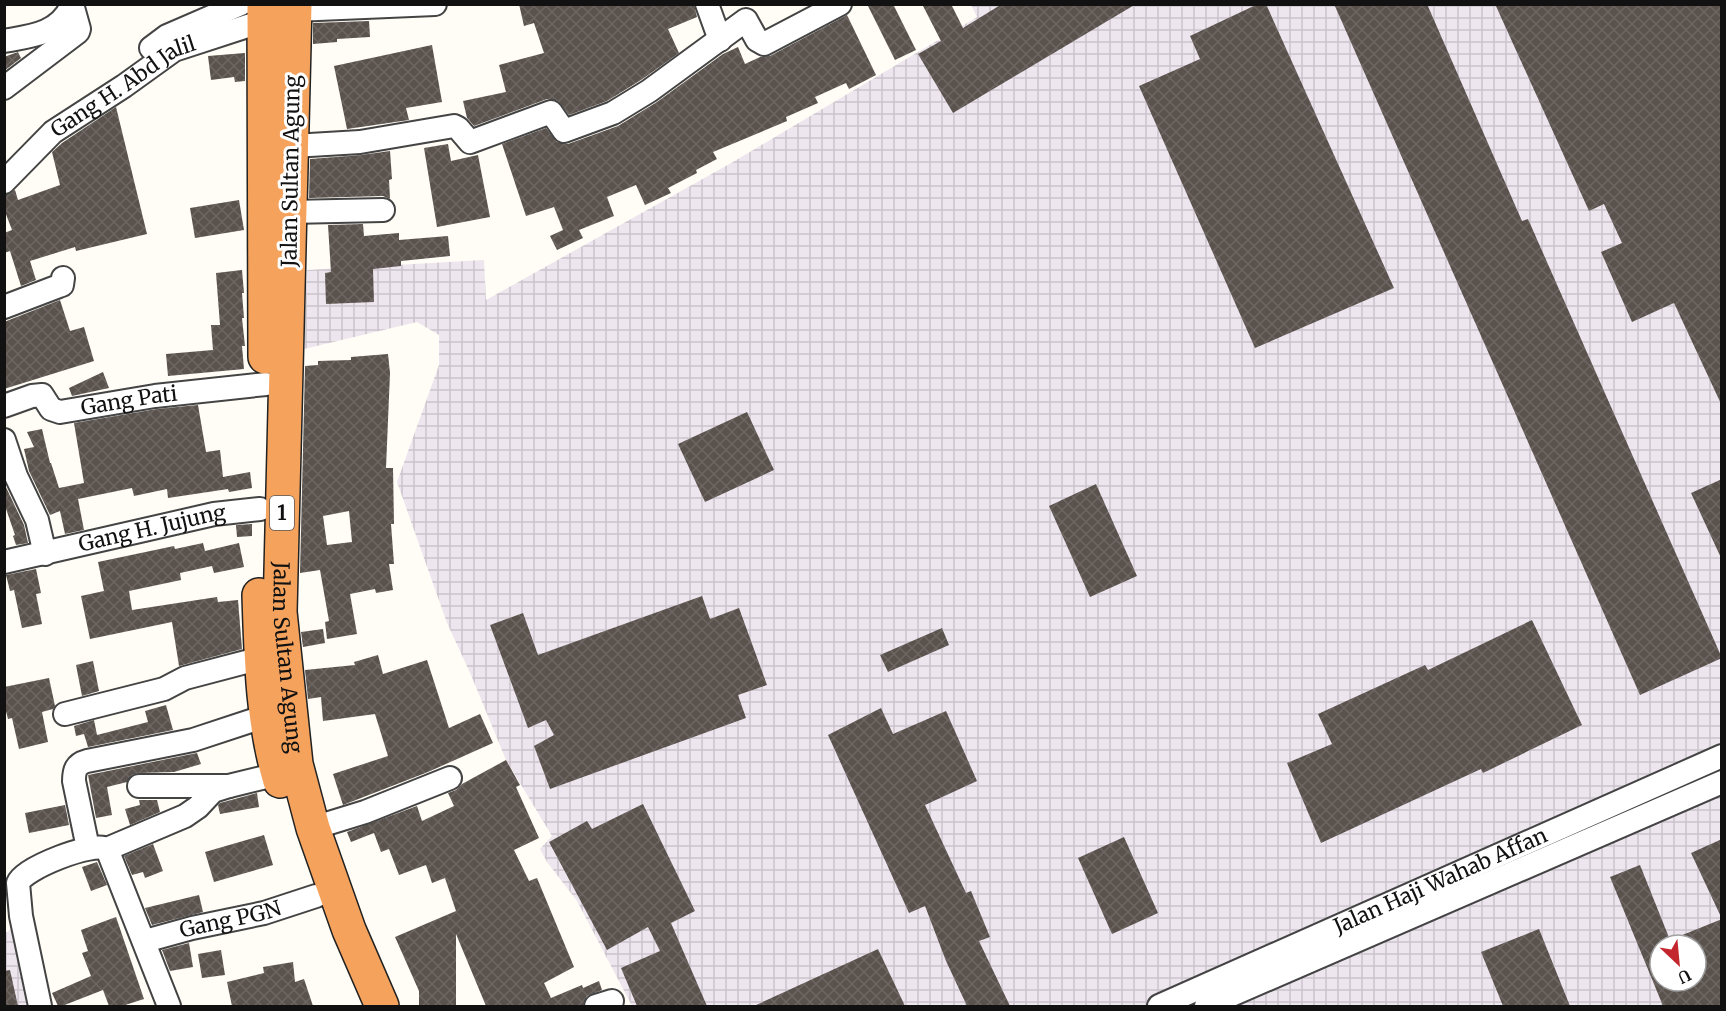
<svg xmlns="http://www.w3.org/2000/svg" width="1726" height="1011" viewBox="0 0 1726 1011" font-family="Merriweather,serif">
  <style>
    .industrial { fill: url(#industrial-grid); fill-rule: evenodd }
    .building { fill: url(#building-cross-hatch); fill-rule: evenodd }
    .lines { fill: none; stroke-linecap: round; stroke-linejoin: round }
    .minor-casing { stroke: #444; stroke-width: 26 }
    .highway-casing { stroke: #222; stroke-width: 36 }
    .minor { stroke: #fff; stroke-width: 22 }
    .highway { stroke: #f5a25d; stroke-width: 33 }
    .labels { text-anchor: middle; stroke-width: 6; stroke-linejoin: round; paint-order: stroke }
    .shield { fill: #fff; stroke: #585858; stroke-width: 1.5 }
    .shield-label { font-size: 20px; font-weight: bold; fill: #111 }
    .street-label { font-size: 21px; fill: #111; stroke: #fff }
  </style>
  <defs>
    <pattern id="industrial-grid" width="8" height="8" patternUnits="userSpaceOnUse" patternTransform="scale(1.5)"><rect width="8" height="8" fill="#eee6ef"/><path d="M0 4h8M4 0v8" fill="none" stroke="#cbc4cc"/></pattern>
    <pattern id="building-cross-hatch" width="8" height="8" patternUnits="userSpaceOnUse" patternTransform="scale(1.5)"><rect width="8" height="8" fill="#5a524d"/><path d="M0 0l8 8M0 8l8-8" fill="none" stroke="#6d6662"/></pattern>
  </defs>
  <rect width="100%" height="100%" fill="#fffdf5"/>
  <path class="industrial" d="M971 5H1721V1006H632L577 901 547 862 540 849 552 836 506 760 471 675 447 623 397 482 439 365V335L417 322 304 349 307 270 484 260 486 300 733 162 977 17ZM1660 945H1696V981H1660Z
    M25 923 50 1006H5V933Z"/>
  <path class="building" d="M519 4H694L697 17 668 29 679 53 641 80 607 101 569 115 558 101 547 99 474 126 467 118 463 101 506 92 499 65 544 53 534 23 524 26Z
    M867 4H893L916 50 895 60Z
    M922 4H951L963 28 1002 4H1136L953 113 918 54 941 41Z
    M1258 4H1266L1394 288 1255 348 1139 86 1200 59 1190 36Z
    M1334 4H1427L1522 221 1528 219 1722 658 1640 695Z
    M1495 4H1722V406L1674 303 1632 322 1601 252 1622 243 1604 204 1589 211Z
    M847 15 876 75 849 89 846 83 815 97 818 103 786 117 787 121 713 152 717 159 696 170 697 173 668 188 671 193 645 205 636 185 607 197 614 216 579 230 583 238 557 250 550 236 563 230 554 207 526 216 502 144 546 128 557 142 568 144 618 126 657 102 723 54 738 47 745 64 760 57 770 56Z
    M369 21 370 37 337 39V42L313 44V23Z
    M432 45 442 102 406 108 409 120 347 129 334 66Z
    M18 52 21 58 4 71V57Z
    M245 53V81L235 82 234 77 211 80 208 56Z
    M116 107 147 234 76 251 75 247 30 261 36 280 21 286 10 251 4 253V233L12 230 4 209V195L15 190 18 200 60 185 52 152 62 143Z
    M448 144 451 161 478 155 490 217 437 227 424 148Z
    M390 151 392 179 389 180 390 199 383 196 309 198 310 159 361 155Z
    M239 200 244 230 195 238 190 208Z
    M363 224 364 236 399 233V240L448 236 450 256 401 261V266L373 269 374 302 326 304 325 273 331 272 328 225Z
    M242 270 244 293H242L244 318H242L245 346H242L244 369 168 376 166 354 213 350 211 325H220L216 273Z
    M60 300 70 331 84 327 94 361 4 389V322Z
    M388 354 390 373 386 468H393L394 524H391L394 564H389L393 590 376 593 375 589 350 594 357 634 327 639 325 622 329 621 320 570 300 573 305 366 318 365V361L351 360V357ZM349 511 352 542 327 545 323 516Z
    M103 372 109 388 72 396 69 388Z
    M198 405 206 452 220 450 223 477 250 472 252 488 229 492 228 489 168 498 167 489 134 496 132 488 78 499 84 530 65 534 60 511 50 515 29 471 24 449 34 447 27 432 42 429 50 463H51L59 488 84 483 74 423 157 409Z
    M747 412 774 470 705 502 678 444Z
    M1722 479V560L1691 493Z
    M4 483 24 525 28 543 16 545 13 536 15 535 4 503Z
    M1096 484 1137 576 1090 597 1049 506Z
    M252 524V536L237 537 236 525Z
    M203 543 205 551 239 543 244 567 214 573 212 566 180 573 181 580 129 591 132 610 217 597 218 602 238 600 242 649 179 666 172 622 90 639 81 596 104 591 98 562 174 546 175 549Z
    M36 569 41 593 36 594 42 624 22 628 14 590 10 591 6 575Z
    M702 596 710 619 739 608 767 685 738 695 746 718 550 789 534 746 554 735 546 720 528 728 490 625 523 613 538 655Z
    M1532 620 1582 725 1483 773 1481 769 1321 843 1287 763 1332 744 1318 714 1425 665 1428 670Z
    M942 628 949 645 888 672 880 655Z
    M323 629 325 643 303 647 301 632Z
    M378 655 383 674 427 660 449 728 480 714 493 743 428 772 343 805 333 774 388 756 375 714 323 721 321 697 308 699 305 670 355 665 354 662Z
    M93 661 99 691 82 696 76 665Z
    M49 678 55 706 53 709 42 712 48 742 19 749 12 718 8 719 4 704V687Z
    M166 705 173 730 88 747 84 734 76 736 74 726 94 720 97 735 148 722 145 711Z
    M881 708 893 734 946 711 977 781 925 805 966 893 971 891 990 937 979 941 1010 1006H967L946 961 925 906 909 913 828 735Z
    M197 753 201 764 174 772 138 773 132 775 127 782 107 787 112 815 96 818 88 775Z
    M506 760 520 785 516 787 539 838 514 850 529 881 537 878 574 967 544 983 551 998 582 985 583 988 599 981 602 990 587 996 583 1006H486L456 934V1006H419V991L395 937 456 911 445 878 432 883 426 865 399 875 389 849 381 852 374 833 351 842 347 832 417 806 422 821 454 806 448 793 456 790 462 784Z
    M257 793 259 807 220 814 218 805 220 803Z
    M139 800H157L160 812 130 825 125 809 140 805Z
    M643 804 695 911 671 923 707 1006H637L621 968 660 951 648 927 607 950 549 842 587 821 592 829Z
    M65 805 69 825 29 833 25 813Z
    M264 835 273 865 214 882 205 852Z
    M1124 837 1158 913 1112 934 1078 858Z
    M1722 839V919L1691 853Z
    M153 844 163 871 145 878 143 872 132 875 124 856Z
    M97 862 107 885 91 891 82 867Z
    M1640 865 1670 940 1722 919V1006H1663L1610 877ZM1660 945H1696V981H1660Z
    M199 895 203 912 152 925 145 908Z
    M116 917 144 999 122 1006H109L103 990 62 1006H58L52 993 91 976 82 953 88 951 81 930Z
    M1539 929 1570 1006H1503L1481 952Z
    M189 943 193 967 170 971 162 950Z
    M878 949 905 1006H754Z
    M221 950 225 975 202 978 198 954Z
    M293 962 295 982 304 979 313 1006H232L227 982 264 973 263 967Z
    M10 970 18 1006H4V971Z"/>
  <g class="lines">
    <defs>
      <g id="minor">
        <path d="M707 4 720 40"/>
        <path d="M295 10 435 4"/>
        <path d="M4 41C31 36 58 34 71 7"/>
        <path d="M151 48 167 36 241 4"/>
        <path d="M4 88 78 32 79 29 72 4"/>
        <path d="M293 146 360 142 454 126 458 128 470 142 551 112 564 131 613 113 649 91 746 20 757 40 764 44 840 4"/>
        <path id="s1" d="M4 182 53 132 124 86 174 50 263 21"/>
        <path d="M290 212 383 210"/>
        <path d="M4 307 59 286 62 285 63 278"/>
        <path id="s2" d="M4 406 32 396 42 395 51 409 60 412 155 396 266 384"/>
        <path d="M4 440 16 476 37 520 45 554"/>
        <path id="s3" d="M4 562 214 514 260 509"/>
        <path d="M65 714 164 689 185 678 261 658"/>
        <path d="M139 786H229L278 774"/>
        <path d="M313 828 365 812 450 778"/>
        <path d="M88 848 74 781C74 770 76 764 87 761L193 740 266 716"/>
        <path d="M107 849 169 1006"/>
        <path id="s4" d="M145 941 192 928 264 913 316 896"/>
        <path d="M40 1006 21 916 18 883C24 868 93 841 107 849L185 816 198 807 213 791 229 786"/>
        <path d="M596 1006 612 1001"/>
        <path id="s5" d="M1159 1006 1722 756"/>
        <path d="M1206 1006 1722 782"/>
      </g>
      <g id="highway">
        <path d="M264 4 265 357"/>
        <path id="s6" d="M295 4 280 612 296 764 313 828 349 930 382 1006"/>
        <path d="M259 595C261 657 262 721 280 781"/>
      </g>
    </defs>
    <use href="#minor" class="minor-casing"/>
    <use href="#highway" class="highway-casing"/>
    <use href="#minor" class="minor"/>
    <use href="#highway" class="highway"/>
  </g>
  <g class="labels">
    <rect class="shield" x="270" y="496" width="24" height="34" rx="4.5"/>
    <g class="shield-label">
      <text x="282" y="520">1</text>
    </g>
    <g class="street-label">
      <text dy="7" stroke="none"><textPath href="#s1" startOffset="154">Gang H. Abd Jalil</textPath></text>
      <text transform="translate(291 171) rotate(-89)" y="7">Jalan Sultan Agung</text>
      <text dy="7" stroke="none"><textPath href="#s2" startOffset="136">Gang Pati</textPath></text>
      <text dy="7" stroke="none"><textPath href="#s3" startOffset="152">Gang H. Jujung</textPath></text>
      <text dy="7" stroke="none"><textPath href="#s6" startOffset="654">Jalan Sultan Agung</textPath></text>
      <text dy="7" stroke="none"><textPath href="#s5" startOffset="308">Jalan Haji Wahab Affan</textPath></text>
      <text dy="7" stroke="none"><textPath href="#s4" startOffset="88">Gang PGN</textPath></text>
    </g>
  </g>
  <rect width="1726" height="1011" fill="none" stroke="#111111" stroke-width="12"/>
  <g transform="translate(1678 963) rotate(154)"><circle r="28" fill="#ffffff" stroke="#a0a0a0" stroke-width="1.5"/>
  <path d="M0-4.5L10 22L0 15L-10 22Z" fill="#c4262e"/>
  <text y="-9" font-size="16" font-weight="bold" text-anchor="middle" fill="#111111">U</text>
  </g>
</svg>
